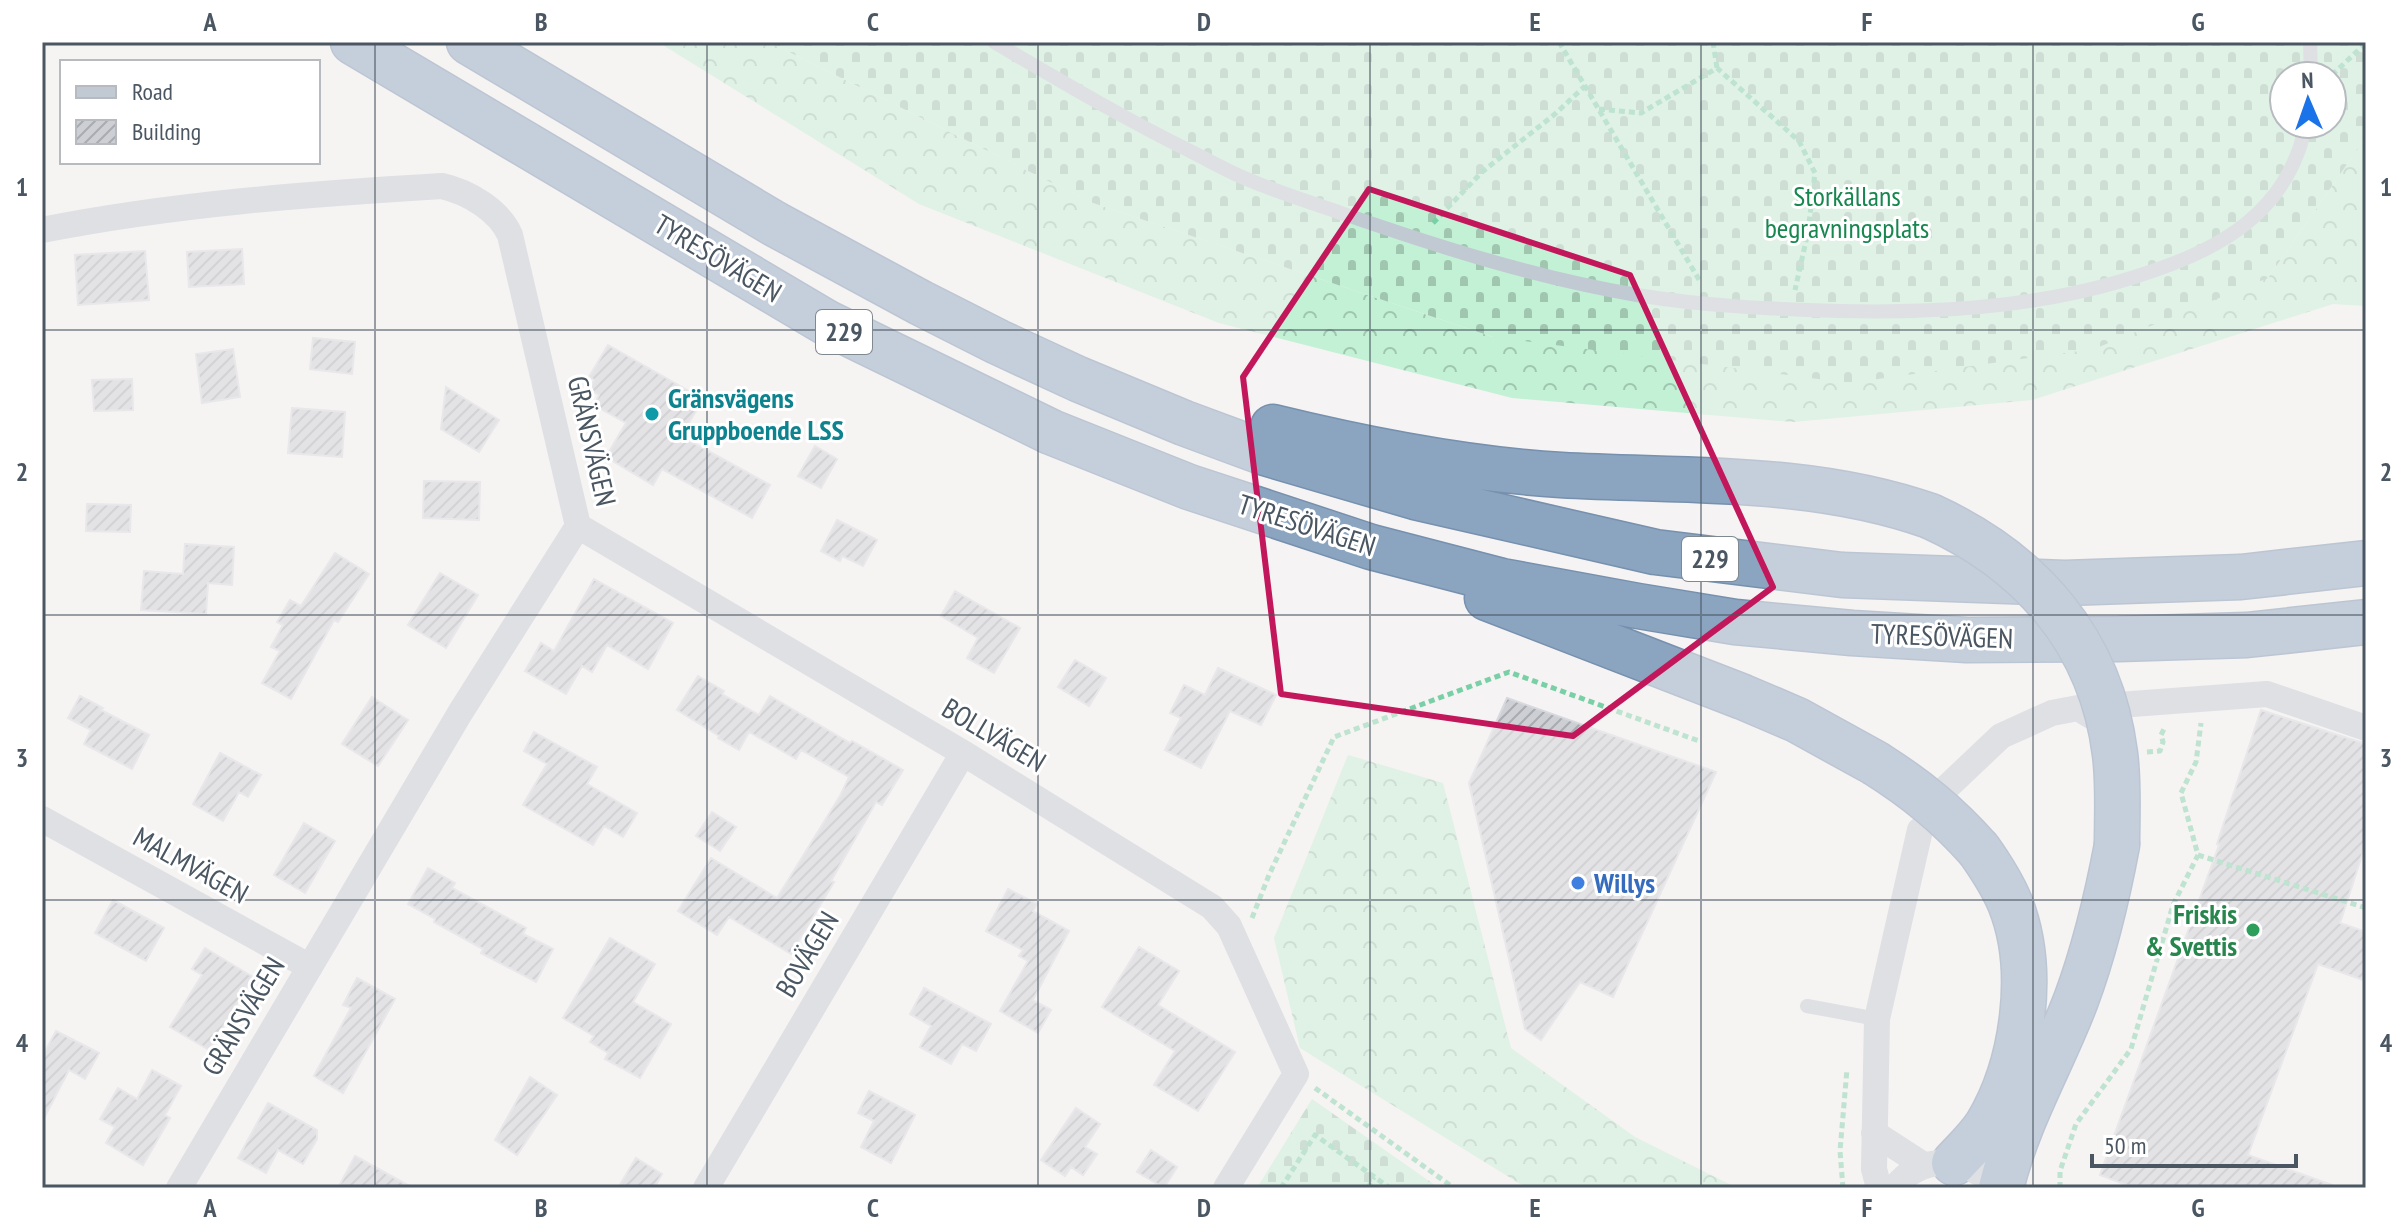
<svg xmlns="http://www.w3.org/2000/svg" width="2408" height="1230" viewBox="0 0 2408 1230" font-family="'PT Sans Narrow',sans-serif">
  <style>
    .forest { fill: url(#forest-crowns) }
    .cemetery { fill: url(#cemetery-stones); fill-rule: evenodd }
    .building { fill: url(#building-hatch); stroke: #d7d9de; stroke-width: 2 }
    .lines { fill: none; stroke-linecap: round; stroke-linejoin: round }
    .highway-casing { stroke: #7690ad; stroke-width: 47 }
    .path { stroke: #7ad0a6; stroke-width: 5; stroke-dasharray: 6 4; stroke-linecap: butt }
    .lane { stroke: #c1cad2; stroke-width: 14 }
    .street { stroke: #c1cad2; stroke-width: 26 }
    .highway { stroke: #8ba5c1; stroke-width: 44 }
    .highway-bridge-casing { stroke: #7690ad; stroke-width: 47; stroke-linecap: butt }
    .highway-bridge { stroke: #8ba5c1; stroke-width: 44 }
    .marked { fill: none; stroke: #c2185b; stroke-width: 6; stroke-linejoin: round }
    .grid { fill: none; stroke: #4a5661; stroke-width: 2; stroke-opacity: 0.55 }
    .culture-dot { fill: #0f9aa8; stroke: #fff; stroke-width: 3 }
    .shop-dot { fill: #3f7fe0; stroke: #fff; stroke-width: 3 }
    .leisure-dot { fill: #2e9e5b; stroke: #fff; stroke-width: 3 }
    .labels { text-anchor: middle; stroke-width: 6; stroke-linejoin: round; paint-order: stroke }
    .shield { fill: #fff; stroke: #808990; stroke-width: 2 }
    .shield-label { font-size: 26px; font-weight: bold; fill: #4a5661 }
    .park-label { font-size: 28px; fill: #17864f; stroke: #fff }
    .street-label { font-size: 28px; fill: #4a5661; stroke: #fff }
    .culture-label { font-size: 28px; font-weight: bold; fill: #0d838f; stroke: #fff; text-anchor: start }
    .shop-label { font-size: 28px; font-weight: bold; fill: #366cbe; stroke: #fff; text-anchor: start }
    .leisure-label { font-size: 28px; font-weight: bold; fill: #27864d; stroke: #fff; text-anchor: end }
    .neatline { fill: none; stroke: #4a5661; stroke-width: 3 }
    .grid-label { font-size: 26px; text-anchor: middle; font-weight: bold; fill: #4a5661 }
  </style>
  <defs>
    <pattern id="forest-crowns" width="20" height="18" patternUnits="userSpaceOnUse" patternTransform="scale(2)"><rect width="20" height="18" fill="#c3f1d5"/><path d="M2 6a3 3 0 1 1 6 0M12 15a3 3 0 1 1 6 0" fill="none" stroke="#a0c6b0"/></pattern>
    <pattern id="cemetery-stones" width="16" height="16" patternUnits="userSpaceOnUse" patternTransform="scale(2)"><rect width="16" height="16" fill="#c3f1d5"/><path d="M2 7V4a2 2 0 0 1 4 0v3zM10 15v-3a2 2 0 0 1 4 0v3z" fill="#a0c6b0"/></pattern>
    <pattern id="building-hatch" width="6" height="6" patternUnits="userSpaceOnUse" patternTransform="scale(2)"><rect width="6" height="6" fill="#cdcfd5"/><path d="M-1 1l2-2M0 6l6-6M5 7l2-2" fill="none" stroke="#a8abb0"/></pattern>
  </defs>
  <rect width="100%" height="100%" fill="#f5f3f3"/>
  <path class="forest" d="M658 42H769L1090 202 1493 337 2268 278 2366 137V306L2333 304 2032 400 1793 422 1512 398 1219 323 919 204Z
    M1348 755 1443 783 1511 1048 1635 1137 1737 1188H1527L1300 1048 1274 938Z"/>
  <path class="cemetery" d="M769 42H2366V137L2268 278 2094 349 1849 383 1493 337 1090 202ZM2284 76H2332V124H2284Z
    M1312 1099 1439 1188H1257Z"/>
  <path class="building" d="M242 249 244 284 189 287 187 252Z
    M145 251 149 300 78 305 75 255Z
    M313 338 355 342 352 374 310 369Z
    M608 345 703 399 681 436 770 485 752 518 662 469 653 485 606 457 626 423 594 405 599 395 589 389 594 380 589 377Z
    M233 349 240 397 202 403 196 354Z
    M132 379 133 410 94 411 92 380Z
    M446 387 499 420 479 452 441 429Z
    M292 408 345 412 342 457 288 453Z
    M815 446 837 459 821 488 798 476Z
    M424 481 480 482 479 520 423 518Z
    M87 504 131 505 130 532 86 531Z
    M837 520 877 540 863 566 842 556 840 561 821 551Z
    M185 544 234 547 232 585 208 583 206 614 141 610 144 571 183 574Z
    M335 553 369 574 338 622 334 620 291 699 262 683 280 651 271 647 283 625 277 622 290 600 301 606Z
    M440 573 478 595 446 648 408 625Z
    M594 579 673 623 648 669 607 645 592 672 582 666 566 694 525 671 541 643 554 651Z
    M955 591 1020 628 994 673 967 658 978 638 941 616Z
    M1075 660 1106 678 1089 706 1058 687Z
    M1218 668 1276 695 1261 725 1230 711 1201 768 1165 750 1181 718 1170 713 1184 685 1205 695Z
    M698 676 724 691 722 694 759 715 770 696 850 743 852 741 903 770 882 805 876 802 831 881 834 882 791 954 729 917 717 935 678 911 711 858 777 898 840 796 849 777 801 750 796 759 749 732 739 750 718 738 719 736 677 710Z
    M80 696 103 708 101 710 149 735 132 769 84 744 91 730 68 718Z
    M372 697 408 720 378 766 342 744Z
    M1507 698 1716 772 1613 997 1580 982 1541 1040 1525 1029 1469 783Z
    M2261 710 2366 744V843L2340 923 2366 932V981L2318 964 2248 1155 2332 1185V1188H2134L2100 1175 2219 845 2217 844Z
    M534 732 597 767 587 784 637 813 623 837 604 826 593 845 523 805 547 764 524 751Z
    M220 753 261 775 248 797 239 792 223 821 193 804Z
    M712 812 736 827 720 851 696 836Z
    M304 823 335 841 305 893 274 875Z
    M428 868 455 883 452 888 526 928 523 934 553 949 536 982 481 953 483 949 434 922 435 919 408 904Z
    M1008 889 1037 904 1033 911 1069 931 1033 1000 1051 1010 1038 1033 1000 1011 1028 961 1019 956 1023 950 986 931Z
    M113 900 164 928 146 961 95 933Z
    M610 938 655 964 633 1002 671 1024 640 1078 605 1059 608 1053 590 1042 594 1036 563 1018Z
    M1139 947 1179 971 1158 1005 1235 1052 1198 1111 1154 1085 1175 1051 1102 1007Z
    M205 948 253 977 209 1050 170 1027 202 975 192 969Z
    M357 978 395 999 343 1093 314 1076 351 1008 343 1005Z
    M924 988 991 1024 976 1051 962 1044 951 1064 920 1047 931 1026 910 1014Z
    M56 1031 99 1053 85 1079 69 1070 42 1122V1057Z
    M152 1070 181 1086 165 1115 170 1118 143 1165 106 1143 115 1127 100 1119 118 1088 137 1099Z
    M530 1077 557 1095 517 1155 495 1140Z
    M869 1091 915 1115 891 1163 861 1147 874 1121 858 1113Z
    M268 1103 317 1130V1139L303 1164 278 1150 266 1173 238 1158Z
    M1076 1108 1100 1124 1085 1147 1097 1154 1083 1175 1071 1167 1065 1176 1041 1160Z
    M1151 1150 1177 1167 1164 1188 1137 1172Z
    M355 1156 413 1188H338Z
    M636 1158 662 1174 654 1188H618Z"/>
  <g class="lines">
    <defs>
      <path id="highway" d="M353 42 827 323 1051 432 1189 487 1371 547 1502 581 1638 606 1735 622 1852 633 1967 640 2118 639 2247 635 2366 622
        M469 42 775 224 921 303 998 342 1078 379 1184 423 1265 453 1415 497 1655 552 1842 575 2065 583 2241 577 2366 563
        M1273 427C1367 450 1464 469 1561 475 1685 482 1811 474 1930 516
        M1487 598 1743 697 1797 720 1875 763
        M1954 1163C1965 1151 1978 1139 1987 1125 2023 1065 2037 970 2010 903 2002 884 1991 867 1979 850
        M2001 1188C2017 1121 2052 1063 2076 1000 2095 949 2107 898 2117 845"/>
    </defs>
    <use href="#highway" class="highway-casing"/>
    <path class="path" d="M1559 42 1701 283
      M1713 42 1717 68
      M2332 75 2366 43
      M1599 109 1641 113 1717 68 1799 141 1815 173 1808 232 1795 290
      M1433 223 1482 172 1555 114 1585 86
      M2147 752 2160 751 2163 742 2161 735 2165 727
      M2198 855 2366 908
      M1252 918 1269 875 1334 737 1509 672 1699 741
      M1315 1088 1454 1188
      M1281 1188 1315 1135 1390 1188
      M1368 1188 1374 1177
      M1843 1188 1840 1151 1847 1069
      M2060 1188V1171L2076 1124 2131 1049 2173 905 2198 855 2181 793 2196 762 2201 723"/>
    <path class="lane" d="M994 42C1059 80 1123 118 1190 151 1210 161 1229 172 1249 180 1280 193 1313 203 1344 214 1439 247 1537 278 1637 295 1703 306 1771 309 1839 311 1932 313 2028 308 2118 282 2192 260 2269 231 2298 152 2302 144 2303 133 2305 124
      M2310 42 2311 76
      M1807 1006 1877 1019"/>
    <path class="street" d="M42 230C174 204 308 194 442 186 468 192 499 210 510 235L578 526 460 713 179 1188
      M578 526 963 753 1212 907 1229 926 1296 1074 1226 1188
      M2078 708 2267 694 2366 728
      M1944 790 2001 736 2052 713 2078 708 2091 716
      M42 819 310 967
      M1874 1133 1925 1166
      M706 1188 963 753
      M1879 1188 1874 1169 1877 1019 1920 830
      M1895 1188C1919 1154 1971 1155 1995 1188"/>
    <use href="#highway" class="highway"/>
    <defs>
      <path id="highway-bridge" d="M1930 516C2031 562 2101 641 2115 754 2119 784 2117 815 2117 845
        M1875 763C1916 789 1947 814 1979 850"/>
    </defs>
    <use href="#highway-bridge" class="highway-bridge-casing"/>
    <use href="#highway-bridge" class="highway-bridge"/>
  </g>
  <path d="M0 0H2408V1230H0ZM1369 189 1630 275 1773 587 1573 736 1281 694 1243 377Z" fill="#f5f3f3" fill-opacity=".55" fill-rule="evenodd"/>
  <path class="marked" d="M1369 189 1630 275 1773 587 1573 736 1281 694 1243 377Z"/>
  <path class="grid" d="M375 42V1188M707 42V1188M1038 42V1188M1370 42V1188M1701 42V1188M2033 42V1188M42 330H2366M42 615H2366M42 900H2366"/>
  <circle class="culture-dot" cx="652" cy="414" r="8"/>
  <circle class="shop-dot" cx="1578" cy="883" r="8"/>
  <circle class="leisure-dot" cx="2253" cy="930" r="8"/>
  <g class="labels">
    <g class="shield">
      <rect x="816" y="310" width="56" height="44" rx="6"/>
      <rect x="1682" y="537" width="56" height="44" rx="6"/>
    </g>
    <g class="shield-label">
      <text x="844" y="341">229</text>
      <text x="1710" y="568">229</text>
    </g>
    <g class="park-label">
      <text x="1847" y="206">Storkällans<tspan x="1847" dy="32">begravningsplats</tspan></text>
    </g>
    <g class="street-label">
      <text transform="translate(718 258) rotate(31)" y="10">TYRESÖVÄGEN</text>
      <text transform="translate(592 441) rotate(77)" y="10">GRÄNSVÄGEN</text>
      <text transform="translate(1307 525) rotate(18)" y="10">TYRESÖVÄGEN</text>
      <text transform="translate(1942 636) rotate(2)" y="10">TYRESÖVÄGEN</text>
      <text transform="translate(994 735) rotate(31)" y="10">BOLLVÄGEN</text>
      <text transform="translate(191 865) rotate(29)" y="10">MALMVÄGEN</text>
      <text transform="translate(807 954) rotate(-59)" y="10">BOVÄGEN</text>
      <text transform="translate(243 1016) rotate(-59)" y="10">GRÄNSVÄGEN</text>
    </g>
    <g class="culture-label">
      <text x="668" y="408">Gränsvägens<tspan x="668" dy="32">Gruppboende LSS</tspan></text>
    </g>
    <g class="shop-label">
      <text x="1594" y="893">Willys</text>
    </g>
    <g class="leisure-label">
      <text x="2237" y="924">Friskis<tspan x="2237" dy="32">&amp; Svettis</tspan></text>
    </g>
  </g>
  <rect width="2408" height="1230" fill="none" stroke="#ffffff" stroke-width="88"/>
  <rect x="60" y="60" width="260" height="104" fill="#ffffff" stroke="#b7bbc0" stroke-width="2"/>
  <rect x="76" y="86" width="40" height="12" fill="#c1cad2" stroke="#b7bbc0" stroke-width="2"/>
  <text x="132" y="100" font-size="24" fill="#4a5661">Road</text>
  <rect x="76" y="120" width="40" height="24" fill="url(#building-hatch)" stroke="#b7bbc0" stroke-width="2"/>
  <text x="132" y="140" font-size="24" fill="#4a5661">Building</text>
  <g transform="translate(2308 100) rotate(358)"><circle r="38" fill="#ffffff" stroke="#b7bbc0" stroke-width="2"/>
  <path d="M0-6L14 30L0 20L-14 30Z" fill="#1a73e8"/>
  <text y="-12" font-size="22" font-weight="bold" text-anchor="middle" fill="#4a5661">N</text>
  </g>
  <path d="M2092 1154v12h204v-12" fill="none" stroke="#4a5661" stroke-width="4"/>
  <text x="2104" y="1154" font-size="24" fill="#4a5661" stroke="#ffffff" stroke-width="6" paint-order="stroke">50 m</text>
  <rect x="44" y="44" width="2320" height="1142" class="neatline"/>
  <g class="grid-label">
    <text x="210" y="31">A</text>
    <text x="541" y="31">B</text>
    <text x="873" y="31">C</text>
    <text x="1204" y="31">D</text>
    <text x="1535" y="31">E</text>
    <text x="1867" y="31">F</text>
    <text x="2198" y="31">G</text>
    <text x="22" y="196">1</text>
    <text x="2386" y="196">1</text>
    <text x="22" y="481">2</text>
    <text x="2386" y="481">2</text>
    <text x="22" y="767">3</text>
    <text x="2386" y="767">3</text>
    <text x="22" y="1052">4</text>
    <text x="2386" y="1052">4</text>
    <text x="210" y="1217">A</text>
    <text x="541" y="1217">B</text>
    <text x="873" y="1217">C</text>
    <text x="1204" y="1217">D</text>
    <text x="1535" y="1217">E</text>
    <text x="1867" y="1217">F</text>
    <text x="2198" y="1217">G</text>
  </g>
</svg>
